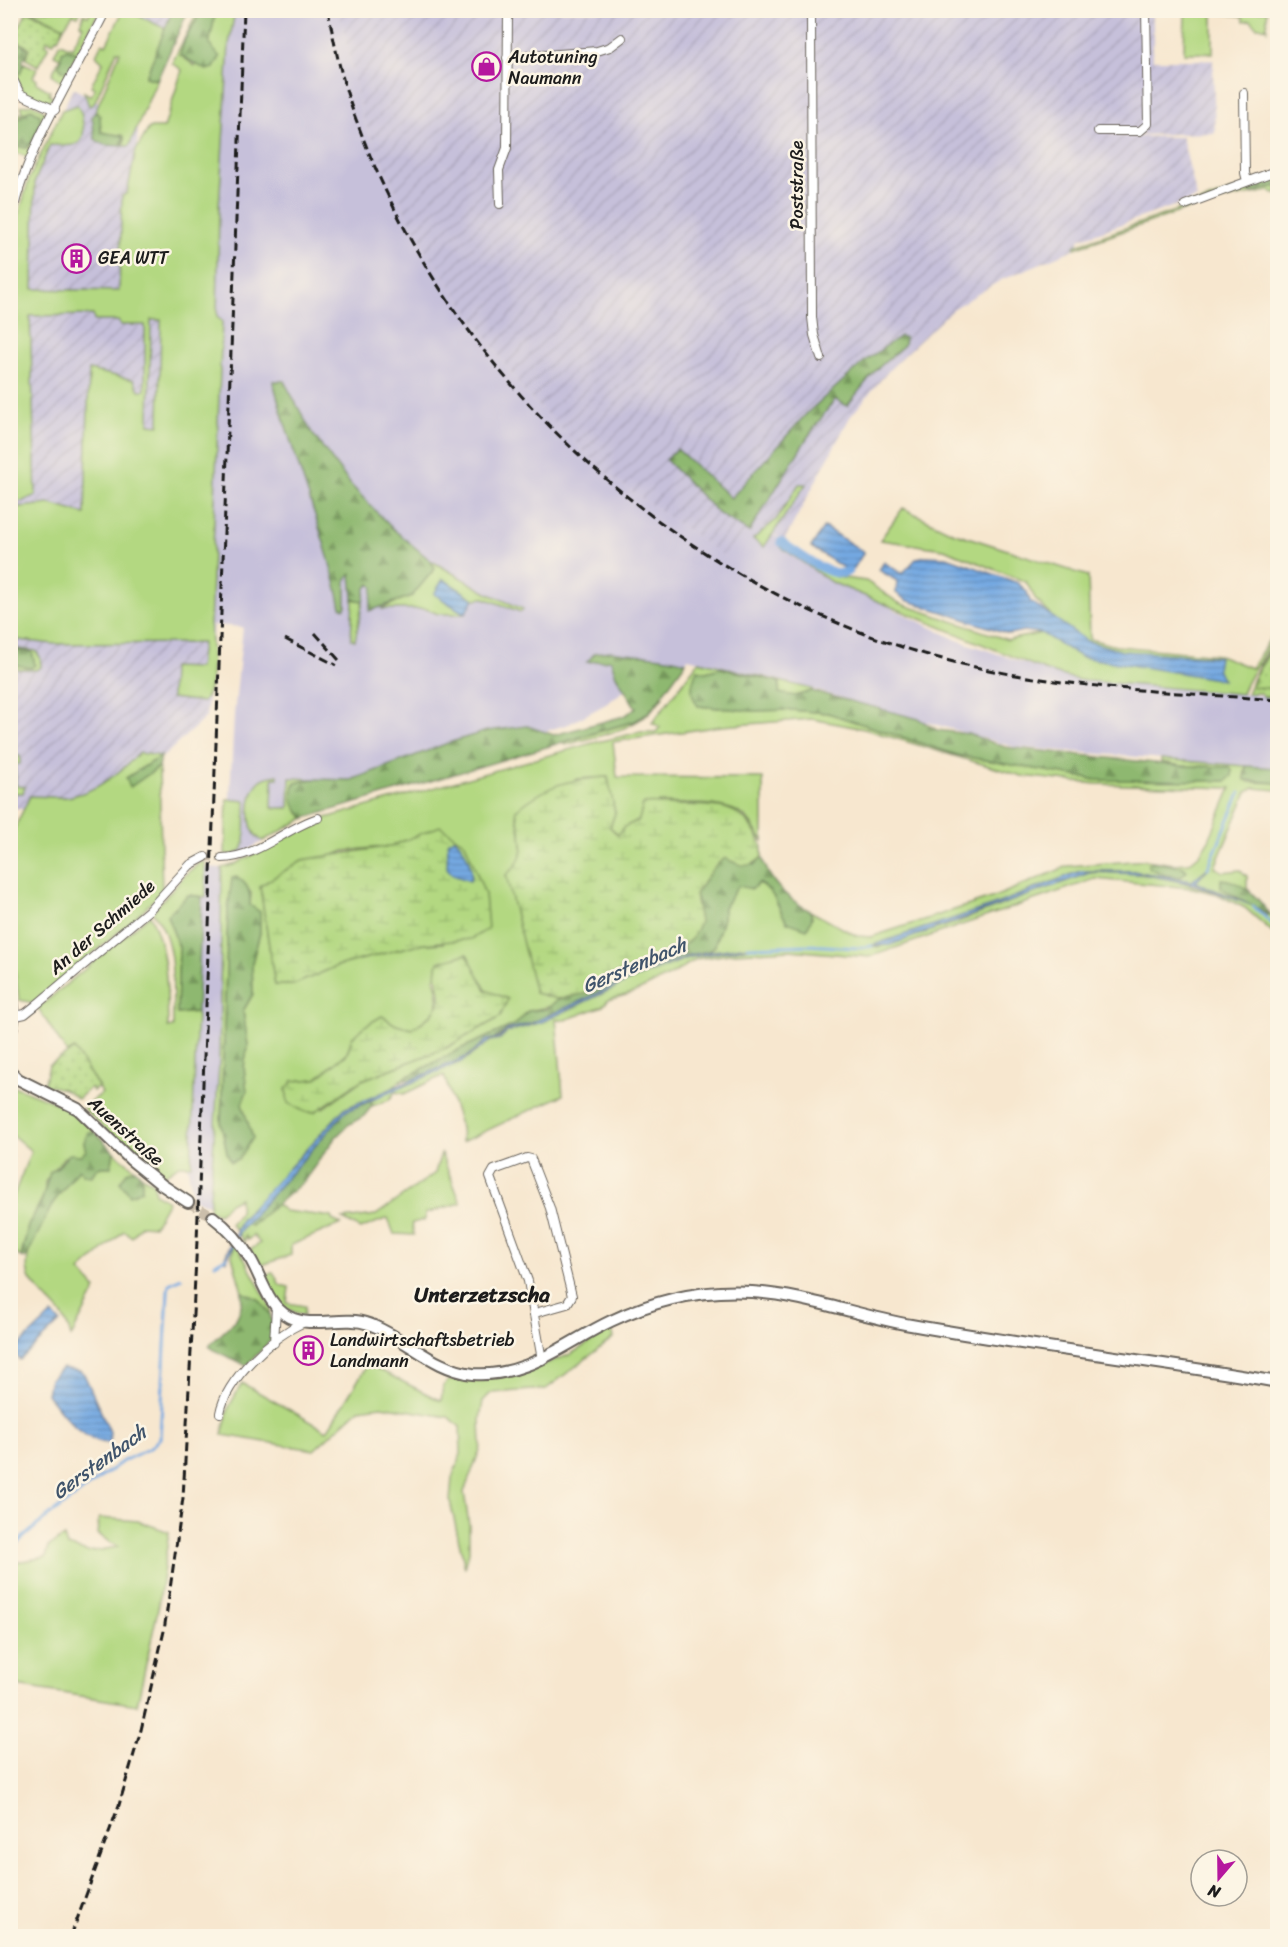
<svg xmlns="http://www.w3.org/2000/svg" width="1288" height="1947" viewBox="0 0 1288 1947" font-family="Sriracha,sans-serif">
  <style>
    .industrial { fill: url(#industrial-furrows) }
    .railway { fill: #c6c0da }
    .grass { fill: #b3d881; stroke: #687a4e; stroke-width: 1.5; fill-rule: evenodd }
    .forest { fill: url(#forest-firs); stroke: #556a46; stroke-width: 1.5 }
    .wetland { fill: url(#wetland-marsh); stroke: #687a4e; stroke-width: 1.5 }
    .garden { fill: url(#garden-dots); stroke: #687a4e; stroke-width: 1.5 }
    .water { fill: url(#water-rules); stroke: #48627f; stroke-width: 1.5 }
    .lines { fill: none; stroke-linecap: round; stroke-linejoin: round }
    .stream { stroke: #75a9e2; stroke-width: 3 }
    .canal { stroke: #75a9e2; stroke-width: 9 }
    .street-tunnel { stroke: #cbbeab; stroke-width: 8; stroke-dasharray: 8 4; stroke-linecap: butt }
    .secondary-tunnel { stroke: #cbbeab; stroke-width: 10; stroke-dasharray: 10 5; stroke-linecap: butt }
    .street-casing { stroke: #69635b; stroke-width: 10 }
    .secondary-casing { stroke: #69635b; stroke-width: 14 }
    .street { stroke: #fff; stroke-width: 8 }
    .secondary { stroke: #fff; stroke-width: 10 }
    .rail { stroke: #1c1c1c; stroke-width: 3; stroke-dasharray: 9 4.5; stroke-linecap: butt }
    .labels { text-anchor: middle; stroke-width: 5; stroke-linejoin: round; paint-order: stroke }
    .poi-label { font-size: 18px; fill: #1c1c1c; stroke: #fcf5e5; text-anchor: start }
    .street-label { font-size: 18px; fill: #1c1c1c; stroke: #fcf5e5 }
    .water-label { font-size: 20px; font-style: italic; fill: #40546b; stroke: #fcf5e5 }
    .quarter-label { font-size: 21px; font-weight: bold; fill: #1c1c1c; stroke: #fcf5e5 }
  </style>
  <defs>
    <pattern id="industrial-furrows" width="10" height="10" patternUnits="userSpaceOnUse" patternTransform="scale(1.5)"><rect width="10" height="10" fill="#c6c0da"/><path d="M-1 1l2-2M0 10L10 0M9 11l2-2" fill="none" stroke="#aaa4ba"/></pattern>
    <pattern id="forest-firs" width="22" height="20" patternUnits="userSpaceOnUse" patternTransform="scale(1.5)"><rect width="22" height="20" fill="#8eb86f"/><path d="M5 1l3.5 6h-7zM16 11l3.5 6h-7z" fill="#73955a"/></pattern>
    <pattern id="wetland-marsh" width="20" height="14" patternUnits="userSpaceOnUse" patternTransform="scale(1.5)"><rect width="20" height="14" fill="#b3d881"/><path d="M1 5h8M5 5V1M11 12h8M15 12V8" fill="none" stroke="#99b96f"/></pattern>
    <pattern id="garden-dots" width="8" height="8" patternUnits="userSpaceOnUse" patternTransform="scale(1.5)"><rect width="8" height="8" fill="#b3d881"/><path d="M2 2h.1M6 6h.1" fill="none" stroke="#99b96f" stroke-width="1.8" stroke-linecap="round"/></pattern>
    <pattern id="water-rules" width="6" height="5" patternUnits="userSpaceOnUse" patternTransform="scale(1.5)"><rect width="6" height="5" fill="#75a9e2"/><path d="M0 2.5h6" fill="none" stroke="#5f89b6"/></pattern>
  </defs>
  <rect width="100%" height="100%" fill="#fcf5e5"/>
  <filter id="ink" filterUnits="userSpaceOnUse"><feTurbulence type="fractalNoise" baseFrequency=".0167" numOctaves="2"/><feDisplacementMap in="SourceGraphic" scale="12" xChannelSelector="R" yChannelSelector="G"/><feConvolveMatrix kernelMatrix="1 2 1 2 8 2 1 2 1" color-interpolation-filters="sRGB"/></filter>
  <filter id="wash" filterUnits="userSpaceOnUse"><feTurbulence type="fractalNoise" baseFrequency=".008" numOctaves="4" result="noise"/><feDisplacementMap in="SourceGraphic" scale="24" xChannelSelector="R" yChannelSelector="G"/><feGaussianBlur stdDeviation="1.35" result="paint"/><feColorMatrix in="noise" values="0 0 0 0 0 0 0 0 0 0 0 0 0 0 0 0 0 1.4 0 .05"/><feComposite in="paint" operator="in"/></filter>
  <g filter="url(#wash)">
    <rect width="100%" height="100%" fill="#f7e7cf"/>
    <path class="industrial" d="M126 11H177L167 30Z
      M339 11H1153V60H1213L1215 133 1098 136 1182 137 1197 198 1079 239V247L1001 280 953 309 890 369 850 417 784 541 759 524 728 559 607 474 524 392 418 239 362 117Z
      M73 88 138 124 131 306 215 309 212 652 206 717 164 756 72 813 37 812 11 807V300L29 182Z"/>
    <path class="railway" d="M230 11H339L362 117 418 239 524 392 607 474 727 558 759 524 840 583 957 640 1047 671 1079 680 1277 697V768L1015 747 772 678 688 658 686 662 661 663 606 704 569 724 354 789 239 855 229 815 234 715 243 627 211 625 219 208Z
      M205 867 222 868 219 1066 209 1205 193 1198 187 1162Z"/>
    <path class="grass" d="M78 10 80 12 78 16 73 14 64 27 31 11Z
      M91 11H99L77 53 67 49 62 59 63 71 68 72 62 83 52 74 60 58 54 55 60 43 72 48 83 26 80 24 84 14 88 16Z
      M123 11H129L166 29 146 77 157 80 129 146H122L125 140 122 135 102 134 98 113 95 112 120 52 117 51 94 104 89 106 84 92 91 96 95 88 91 86 103 62 96 55 102 43 106 45Z
      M198 11H202L185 39 180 55 195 66 209 44 216 11H235L229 44 219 208 217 317 222 321 210 626C211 645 216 686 203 702L171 698 172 667 199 668 202 643 53 644 11 639 10 508 50 504 85 514 89 370 134 380 139 390H145V325H121L118 321H94L93 315 30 316 36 495 23 501 11 502V268L18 217 29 179 62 110 77 105C82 111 82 117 83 124 87 150 69 146 50 145L35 181 33 289 119 291 122 196 127 193 136 150 149 128H164L182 70 172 63ZM151 320H161L159 425 149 424Z
      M1185 11H1213V53H1184Z
      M1218 11H1267V30L1265 27H1257L1251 20 1244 21 1243 16 1219 13Z
      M24 63 37 69 33 77 37 80 36 83 50 91 49 94 54 99 43 101 23 92 13 71 18 73Z
      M33 104 42 109 47 116 27 157 11 151V146L27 148 32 142 28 110 11 125V118L23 112 21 106Z
      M1277 186V194L1269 191 1205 203 1075 248 1074 246 1235 190Z
      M799 484H806L764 547 753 539 776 520Z
      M903 508 952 532 1088 576 1090 639 1116 646 1219 655 1251 668 1277 628C1277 638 1248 673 1242 694L1078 680 1047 671 831 582 781 547 783 546 822 571 836 577 866 581 899 603 1008 640 1042 633 1050 614 1036 600 1026 582 944 549 880 540Z
      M430 560 487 593 523 609 521 612 484 598 474 599 443 579 435 594 465 614H438L426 609H381L412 595 435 569Z
      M353 599 363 601 355 640 351 639Z
      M1277 640 1255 675 1253 687 1277 689V698L1263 697 1260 693 1247 694C1254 673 1262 657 1277 640Z
      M10 648 36 651 40 657 41 667 36 670 11 668V664L35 665 32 652Z
      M699 661 812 689V691C800 695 790 699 779 693L780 683 776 681 720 668 706 672 698 670V706L753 711 790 710 828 713 957 755 1097 780 1226 781 1229 767 1183 766 1161 762V759L1246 766 1244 777 1249 782 1277 783V790L1254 788 1247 792 1215 867 1223 872 1240 870 1247 876V888L1277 921V927L1272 923 1277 931V936L1245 908 1217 894 1192 888 1095 879 869 957 790 950 736 953 696 959 671 975 633 993 608 1000 603 1006 565 1020 556 1019 563 1095 462 1142 461 1128 444 1075 404 1094 395 1092 389 1100 372 1106 371 1101 405 1084 463 1061 490 1041 507 1032 542 1022 633 979 690 957 749 948 708 951 715 946C717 933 725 920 724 907L738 886 759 883 772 892 777 901 812 918 810 911 857 936 871 937 994 897 1068 866 1146 860 1174 864 1189 863 1200 854 1209 840 1231 788 1096 784 1022 776 864 729 812 719 722 726 613 742 617 777 763 778V841C756 834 751 820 743 815 719 799 685 807 659 802L639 820 624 827 618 835 610 827 615 813 607 777 577 779 516 810 523 849 518 865 535 993 558 999 552 1006 528 1011 516 1024 460 1049 416 1074 408 1075 391 1089 344 1109 241 1220 236 1230 230 1224 240 1212 239 1198 229 1203 219 1214 209 1211 219 1066 222 868 233 865 319 820 589 744 640 732H656L660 727 652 723ZM391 846 443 943 415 945 337 966 293 985H275L260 886 344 851ZM1208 868 1195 882 1249 903C1196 886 1138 865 1081 874L958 922 878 947 873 946 991 906 1080 871H1133L1192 881ZM240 879 251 893 250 905 260 933 252 962 253 994 243 1011 248 1045 244 1067 246 1091 242 1104 243 1152 239 1159 221 1124 228 909ZM1239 885 1269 913 1267 916 1253 904 1228 892ZM467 954 500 1017 446 1048 362 1080 323 1108 293 1081 316 1079 347 1053 352 1038 396 1025 412 1029C434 1014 445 1007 434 979Z
      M664 695C640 732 604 734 565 745L563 743 635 721 651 711Z
      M139 753 161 756 126 778 131 786 159 767 162 892 133 920 33 1003 19 1000 11 944 10 838 30 796C42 796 62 799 72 796 99 790 121 772 139 753Z
      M10 756H20V764L15 765 16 786 25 787 23 793H11Z
      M278 775V778H273L272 808H289L290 778 313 779 295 783 299 813 305 818 263 841C245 834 246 793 260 781 265 776 272 776 278 775Z
      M227 799 246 801 245 842 242 850 233 855 225 854Z
      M201 862H205L206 897 189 895 167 916 179 947 177 1014 197 1012 191 1165H179L160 1178 137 1161 83 1108 102 1093 74 1050 67 1053 38 1008 150 915C168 951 167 988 168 1028L173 1027C172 992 178 939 152 912L187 873Z
      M13 1086C48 1100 69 1104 96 1133L84 1142 86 1151 81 1155 64 1157 45 1182V1193L28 1226 21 1257 11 1252 10 1205 31 1151 11 1134V1089Z
      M114 1152 135 1169 127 1172 142 1176 154 1184 155 1193 168 1201 154 1226 141 1225 132 1237 124 1231 80 1271 96 1289 71 1337C63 1306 49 1305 32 1282 12 1254 60 1190 79 1168L91 1176C96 1167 100 1166 111 1167Z
      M441 1153 461 1203 426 1213 425 1220 412 1223 414 1235 394 1234 388 1218 360 1229 343 1219 376 1215 435 1173Z
      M276 1204 285 1211 332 1217V1220L341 1224 291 1245V1255L259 1266 250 1250 260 1243 253 1235 248 1240 245 1236 244 1243 238 1233 246 1224 251 1226Z
      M234 1243 238 1247 271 1308 270 1314 259 1300 242 1292 232 1256Z
      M273 1272 280 1285 289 1287 287 1303 305 1306 304 1315C286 1311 266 1298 267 1276Z
      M611 1329 613 1338 546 1389 491 1393 483 1401 480 1419 481 1447 464 1492 469 1525V1552L465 1568 450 1501 452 1478 461 1454 460 1426 448 1417 381 1406 359 1409 314 1450 222 1435 229 1407 242 1383 327 1431 368 1364 441 1401 443 1386 449 1380 518 1374 571 1354Z
      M99 1518 138 1521 169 1532 158 1609 137 1705 11 1685V1563L46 1557 49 1546 64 1537 67 1546 88 1552 118 1547 97 1534Z"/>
    <path class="forest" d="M172 11H188L157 80 146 77Z
      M202 11H216L209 44 220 57 214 68 206 70 180 55 185 39Z
      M10 36 30 50 22 61 24 63 20 74 13 71 11 64Z
      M67 49 77 53 68 72 63 71 59 66 62 52Z
      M31 109 40 114C42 125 34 140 27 148L11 146V125Z
      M95 112 100 116 101 132 124 136 122 146 104 145 95 139 92 116Z
      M1276 174 1277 186 1251 193 1248 190 1249 187 1272 179Z
      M900 336 905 338 904 345 875 371 847 406 835 399 809 435 749 532 719 514 666 460 677 449 731 498 807 413 865 361Z
      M273 381H284L312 433 351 485 392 528 430 560 435 568 412 596 369 611 373 587 370 584 366 588 363 601 353 599 351 574 346 579V606L344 609 341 607C324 529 292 457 273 381Z
      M11 650 32 652 35 665 31 668 11 664Z
      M610 651C636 655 660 655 686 662L651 710 635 721 305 818C294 809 289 797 295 783L313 779 351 780 448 743 487 731 527 726 554 735 624 716 636 708 616 676 611 660 587 662 595 653Z
      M720 668 776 681 780 683 779 693 795 696 812 691 919 719 937 730 969 734 1005 747 1183 766 1229 767 1232 770V776L1226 781 1097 780 957 755 828 713 790 710 753 711 698 706C689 693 691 684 697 670L706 672Z
      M161 756 159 767 130 787 126 778Z
      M1246 766 1277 768V783L1245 780Z
      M762 857C770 884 787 898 810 911L812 918 807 929 787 922C777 907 776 892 759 883L752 889 738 886 724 907C725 920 717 933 715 946L708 951 690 955 631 978 532 1023 507 1030 468 1056 443 1067 421 1077 399 1081 460 1049 516 1024 528 1011 547 1009 558 999 593 992 621 971 643 967 698 904 695 894C707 879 709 869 725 858L754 865Z
      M1152 862 1183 867 1187 871 1181 877 1165 875 1149 868 1148 865Z
      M236 877C248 883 251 892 250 905L260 912V933L252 963 253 994 243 1011 248 1045 244 1067 247 1091 242 1104 253 1138 239 1159 231 1162 227 1153 221 1124 228 909 232 878Z
      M1221 879C1239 879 1262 900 1269 915L1221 888Z
      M188 895 202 897 197 1012 177 1014 179 947 167 915Z
      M371 1101 372 1106 364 1116 348 1125 335 1138 304 1181 251 1226 246 1224 346 1111Z
      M88 1132 96 1133 114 1152 111 1167C100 1166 96 1167 92 1176L84 1175 79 1169 53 1203 26 1258 21 1257 28 1226 42 1200 50 1172 57 1168 69 1154 81 1155 86 1151 84 1142Z
      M135 1169 142 1176V1190L130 1195 120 1182 127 1172Z
      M242 1292 259 1299 270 1314 273 1325 271 1340 246 1366C234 1357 220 1356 209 1346 227 1326 243 1323 242 1292Z"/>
    <path class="wetland" d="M608 777 615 813 610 827 618 835 624 827 639 820 643 804C657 802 667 805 680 805 708 806 736 802 752 828 760 840 763 843 762 857 749 870 740 866 725 858 710 868 706 880 695 894L700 922 692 938 678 950 643 967 621 971 593 992 558 999 535 993 506 875C531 855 521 838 516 810 550 784 564 780 608 777Z
      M440 826 465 843 485 894 488 929 471 939 415 945 337 966 293 985H275L260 886 302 860 391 846Z
      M467 954 486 990 508 999 500 1017 472 1033 446 1048 362 1080 315 1112H305L288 1103 286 1089 293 1081 316 1079 347 1054 352 1038 363 1027 382 1016 396 1025 412 1029C423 1022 442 1010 440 994 438 977 434 983 438 962Z"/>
    <path class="garden" d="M27 11 64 27 58 39 56 38 53 43 47 40 46 44 49 46 38 66 26 59 29 48 11 36V21L20 26Z
      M1277 642V689L1253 687 1255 675Z
      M74 1049 101 1091 97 1088 93 1091 91 1087 78 1099 64 1089 44 1085 49 1065Z"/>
    <path class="water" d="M824 527 864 552 851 573 811 547Z
      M926 556 947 557 1018 583 1027 592 1030 601 1087 641 1122 651 1219 657 1217 669 1223 680 1081 657 1041 633 1023 631 1009 634 906 600 896 593 897 581 879 570 884 562 902 574 917 558Z
      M443 579 474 599 465 614 434 594Z
      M455 838C464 847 475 869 470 881L453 875 447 868 448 841Z
      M1210 866 1196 882 1256 907 1195 884 1142 874 1092 872 890 945 870 946 991 906 1080 871H1133L1192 881Z
      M741 947H751L690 957 633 979 542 1022 507 1032 500 1039 490 1041 463 1061 346 1111 240 1231 226 1261 224 1259 241 1220 344 1109 468 1056 487 1040 499 1038 507 1030 532 1023 631 978 690 955Z
      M52 1314 60 1322 20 1360 12 1352Z
      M62 1368 80 1371 84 1374 110 1432 109 1443C82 1442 63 1414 47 1394L50 1379Z"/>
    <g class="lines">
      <path class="stream" d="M1208 868 1240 793
        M1253 906 1278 929
        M747 947 808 945 859 948 872 946
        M255 1207 289 1170
        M215 1264 227 1257
        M10 1549 47 1517 123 1461 150 1448 160 1438 168 1291 169 1284 181 1278"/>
      <path class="canal" d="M781 542C796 551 833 582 848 571"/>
    </g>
  </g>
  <g filter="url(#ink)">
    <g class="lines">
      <path class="street-tunnel" d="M205 857 222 858"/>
      <path class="secondary-tunnel" d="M188 1202 213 1217"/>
      <defs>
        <path id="street" d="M811 10 812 317 814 335 821 358
          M507 58 597 51 610 47 622 38
          M10 73 20 94 55 110
          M1244 93 1245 173 1247 181
          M1098 131H1140L1148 124 1146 10
          M500 204 499 170 507 148 508 10
          M1185 205 1278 170
          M10 226C21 156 74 75 106 10
          M222 858C256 858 286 828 318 818
          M10 968 16 1016 10 1045
          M16 1016 25 1014 35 1006 149 910 190 865 205 857
          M535 1313 567 1304 572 1296 550 1208 531 1159 527 1158 494 1170 490 1177 528 1281 542 1360
          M274 1343 276 1307
          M220 1413C226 1379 273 1336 304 1322"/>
        <path id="secondary" d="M10 1071 18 1079 78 1109 130 1159 162 1185 188 1202
          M213 1217C229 1229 241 1243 251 1260 262 1279 268 1306 289 1317 313 1329 343 1315 369 1324 405 1337 434 1370 473 1374 527 1378 566 1342 611 1321 655 1300 704 1289 752 1292 806 1295 858 1316 911 1325 1033 1347 1156 1361 1278 1382"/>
      </defs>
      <use href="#street" class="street-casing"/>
      <use href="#secondary" class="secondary-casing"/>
      <use href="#street" class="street"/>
      <use href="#secondary" class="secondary"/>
      <path class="rail" d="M328 10C335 48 343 86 357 122 450 377 668 579 928 655 1041 688 1161 691 1278 700
        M315 633 339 660
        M285 639 336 665
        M71 1936 119 1805 141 1730 164 1631 183 1498 197 1241 244 10"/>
    </g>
  </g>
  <defs>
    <symbol id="shop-ring" viewBox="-11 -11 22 22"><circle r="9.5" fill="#fcf5e5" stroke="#b5179e" stroke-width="1.5"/><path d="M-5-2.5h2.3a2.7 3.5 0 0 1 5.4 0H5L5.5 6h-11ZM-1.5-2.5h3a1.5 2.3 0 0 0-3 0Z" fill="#b5179e"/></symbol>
    <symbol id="building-ring" viewBox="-11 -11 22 22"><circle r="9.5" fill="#fcf5e5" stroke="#b5179e" stroke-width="1.5"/><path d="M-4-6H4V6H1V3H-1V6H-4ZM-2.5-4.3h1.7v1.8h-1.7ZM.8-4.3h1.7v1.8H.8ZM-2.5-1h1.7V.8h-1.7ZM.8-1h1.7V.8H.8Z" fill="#b5179e"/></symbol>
  </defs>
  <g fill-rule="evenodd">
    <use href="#shop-ring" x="470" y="50" width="33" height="33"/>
    <use href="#building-ring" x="60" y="242" width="33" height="33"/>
    <use href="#building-ring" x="292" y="1334" width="33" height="33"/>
  </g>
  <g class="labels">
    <g class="poi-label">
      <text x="508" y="63">Autotuning<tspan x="508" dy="21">Naumann</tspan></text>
      <text x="98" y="264">GEA WTT</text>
      <text x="330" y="1346">Landwirtschaftsbetrieb<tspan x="330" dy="21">Landmann</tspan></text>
    </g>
    <g class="street-label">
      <text transform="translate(797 185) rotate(-90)" y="6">Poststraße</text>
      <text transform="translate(102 927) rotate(-41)" y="6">An der Schmiede</text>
      <text transform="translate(126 1131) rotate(42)" y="6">Auenstraße</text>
    </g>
    <g class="water-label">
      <text transform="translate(634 965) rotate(-23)" y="7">Gerstenbach</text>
      <text transform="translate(99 1462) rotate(-36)" y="7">Gerstenbach</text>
    </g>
    <g class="quarter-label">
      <text x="482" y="1302">Unterzetzscha</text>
    </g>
  </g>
  <rect width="1288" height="1947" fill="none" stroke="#fcf5e5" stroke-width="36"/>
  <g transform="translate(1219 1878) rotate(200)"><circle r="28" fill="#fcf5e5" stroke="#a29e95" stroke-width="1.5"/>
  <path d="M0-4.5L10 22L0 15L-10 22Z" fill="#b5179e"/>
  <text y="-9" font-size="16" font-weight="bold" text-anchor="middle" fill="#1c1c1c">N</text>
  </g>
</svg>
